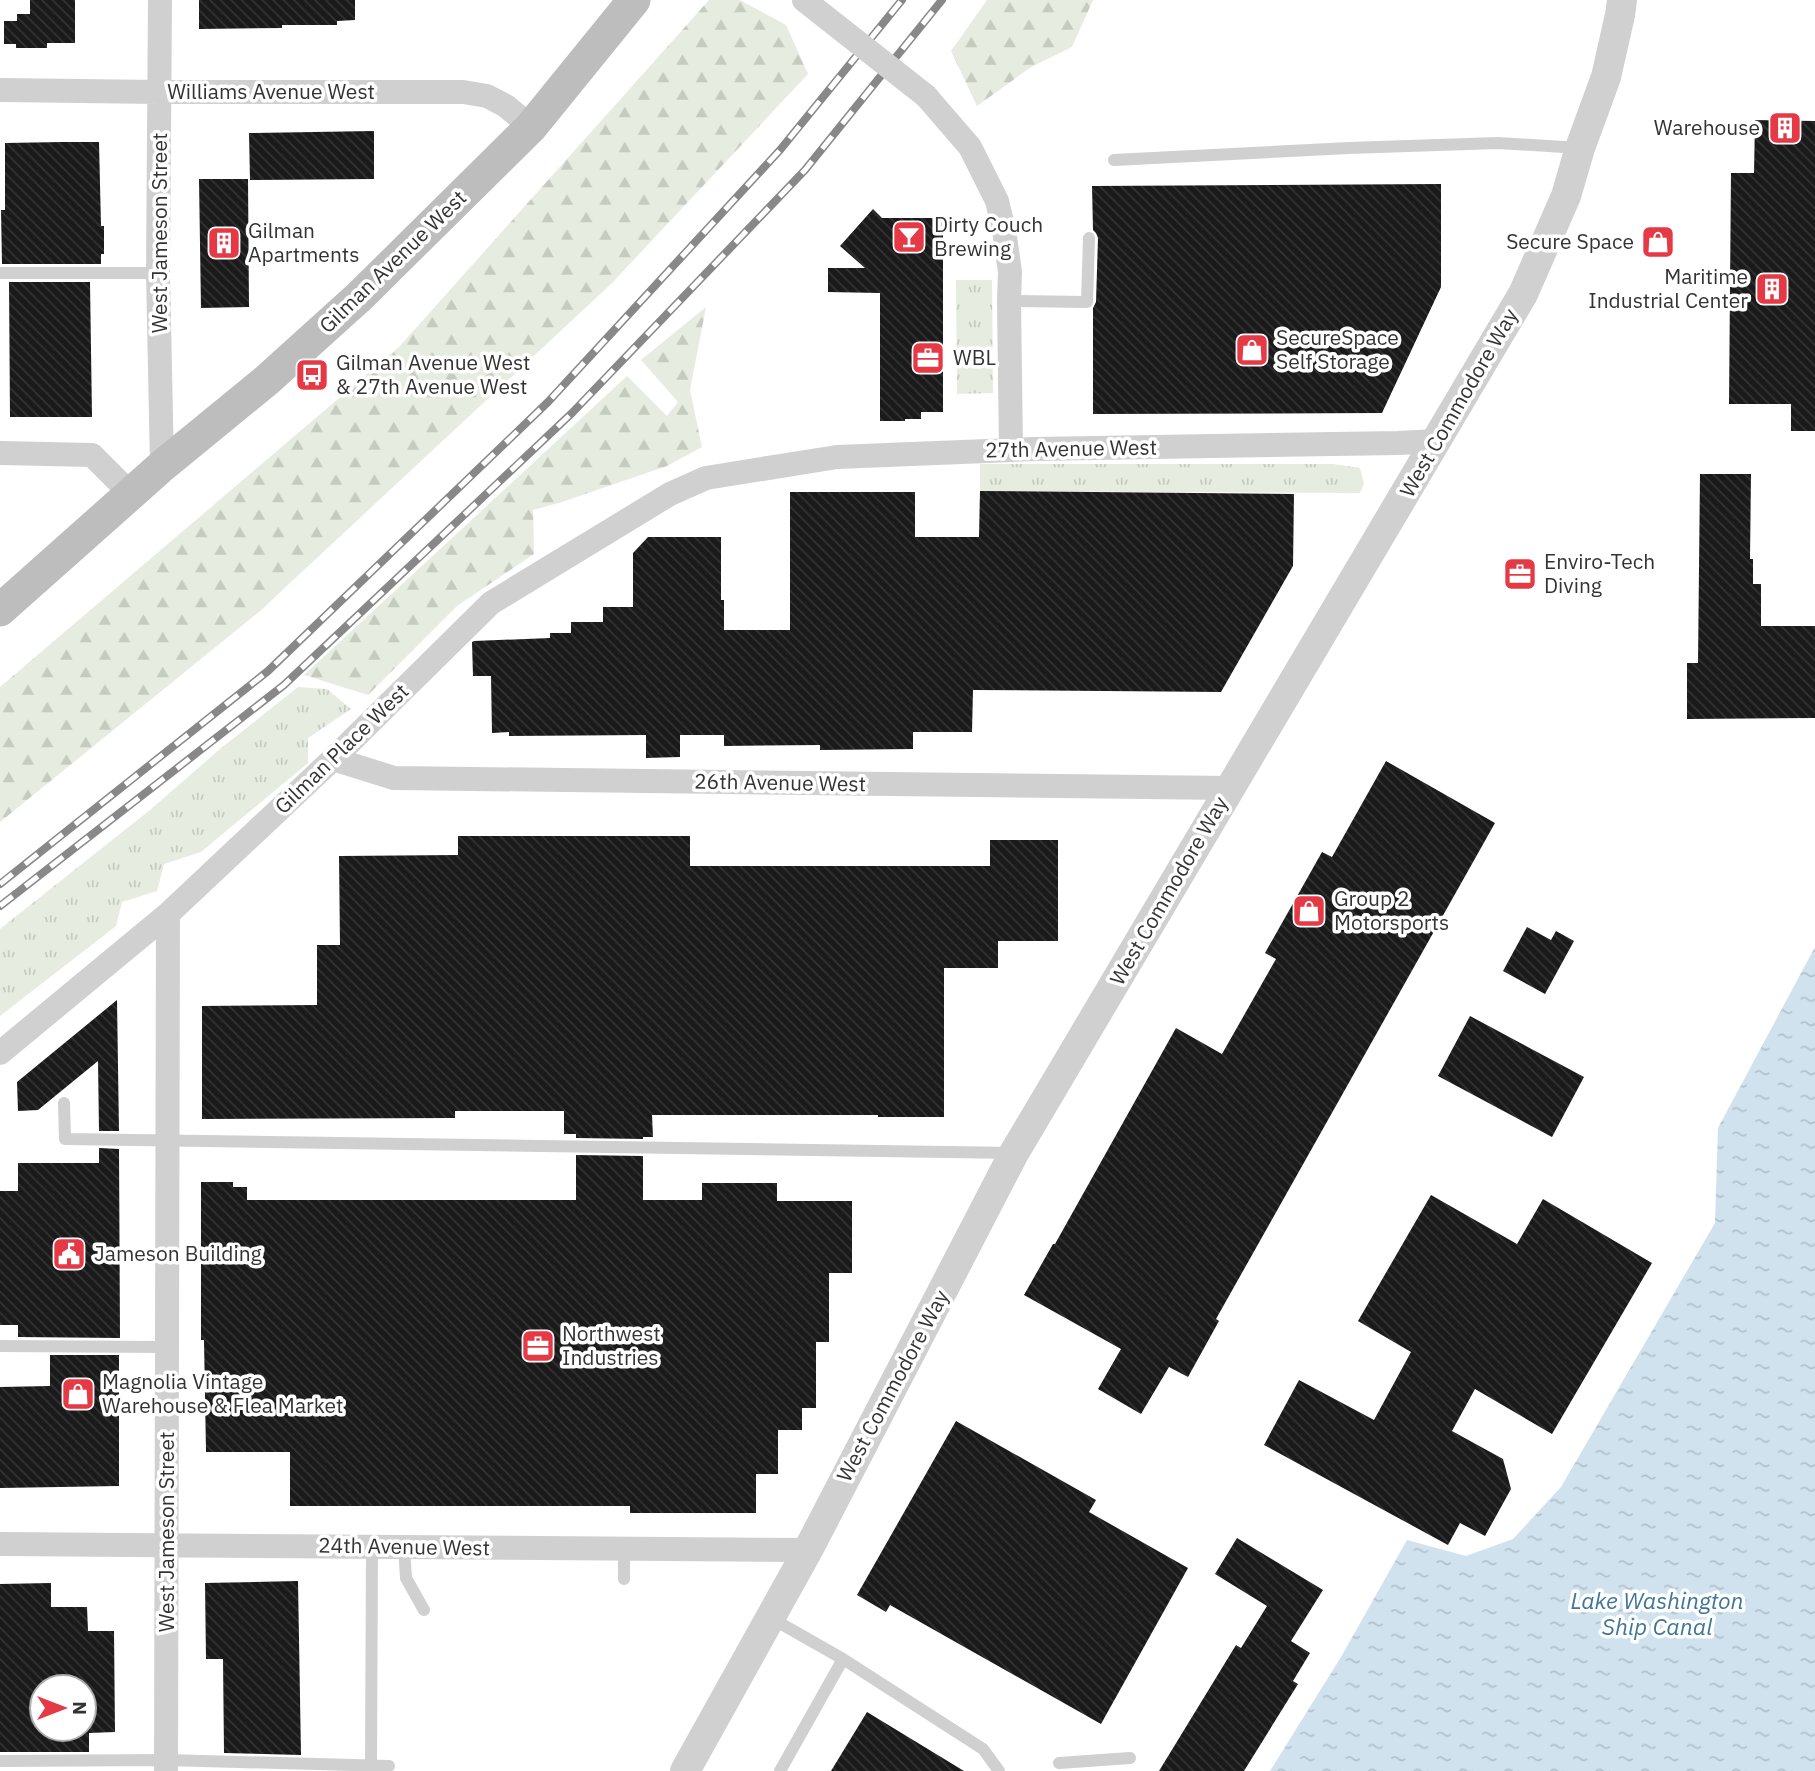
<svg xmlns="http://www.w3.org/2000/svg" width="1815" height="1771" viewBox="0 0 1815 1771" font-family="'IBM Plex Sans',sans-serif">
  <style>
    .grass { fill: url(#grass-tufts) }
    .forest { fill: url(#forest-firs) }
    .water { fill: url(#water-ripples) }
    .building { fill: url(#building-back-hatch); fill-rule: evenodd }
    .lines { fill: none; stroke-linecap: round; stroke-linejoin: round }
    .service { stroke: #d0d0d0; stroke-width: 12 }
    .minor { stroke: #d0d0d0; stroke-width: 24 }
    .tertiary { stroke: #d0d0d0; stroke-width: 30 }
    .secondary { stroke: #bdbdbd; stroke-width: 33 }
    .rail-casing { stroke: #888; stroke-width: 8 }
    .rail { stroke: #fff; stroke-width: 5; stroke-dasharray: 16; stroke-linecap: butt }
    .minor-bridge { stroke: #d0d0d0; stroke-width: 24 }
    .labels { text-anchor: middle; stroke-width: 7; stroke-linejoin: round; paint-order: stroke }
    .street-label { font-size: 21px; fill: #333; stroke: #fff }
    .poi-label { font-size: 21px; fill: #333; stroke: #fff; text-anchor: start }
    .water-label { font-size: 23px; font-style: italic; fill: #3f7597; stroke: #fff }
  </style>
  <defs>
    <pattern id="grass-tufts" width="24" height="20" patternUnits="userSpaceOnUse" patternTransform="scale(1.75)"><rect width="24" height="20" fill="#e6ecdf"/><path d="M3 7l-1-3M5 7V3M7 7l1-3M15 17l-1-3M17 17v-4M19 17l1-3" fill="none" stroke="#c6cbc0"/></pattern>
    <pattern id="forest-firs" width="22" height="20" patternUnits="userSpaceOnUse" patternTransform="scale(1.75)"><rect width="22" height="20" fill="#e6ecdf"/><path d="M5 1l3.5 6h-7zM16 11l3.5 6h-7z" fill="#c6cbc0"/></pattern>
    <pattern id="water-ripples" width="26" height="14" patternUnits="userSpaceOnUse" patternTransform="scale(1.75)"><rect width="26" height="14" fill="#cfe2ee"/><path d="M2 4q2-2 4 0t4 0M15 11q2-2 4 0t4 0" fill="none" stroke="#b2c2cd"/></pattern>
    <pattern id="building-back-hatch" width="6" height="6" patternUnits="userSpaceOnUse" patternTransform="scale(1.75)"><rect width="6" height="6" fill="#1a1a1a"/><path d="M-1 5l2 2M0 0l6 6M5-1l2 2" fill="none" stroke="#333"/></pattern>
  </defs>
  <rect width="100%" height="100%" fill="#fff"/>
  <path class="grass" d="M956 280H992L993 393 957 394Z
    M980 464H1333L1360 468 1364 484 1360 493 980 491Z
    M298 687 327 689 351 709 308 738V763L201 852 164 864 157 891 122 902 116 926 0 1016V929L150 810 220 749Z"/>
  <path class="forest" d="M709 0H740L786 25 808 74 611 284 260 611 0 822V687L399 347Z
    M987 0H1093L1072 47 1031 67 977 106 951 51Z
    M706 307 690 390 702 447 667 466 562 502 533 510 534 554 457 606 368 695 304 675 627 376 667 416 678 402 641 360Z"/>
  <path class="water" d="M1815 947V1771H1270L1341 1657 1407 1540 1466 1556 1513 1539 1561 1487 1715 1223 1718 1128Z"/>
  <path class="building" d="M30 0H75V43H47V48H16V44H4V21H17V14H30Z
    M199 0H355V20L337 21V25H282V28L199 29Z
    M1755 120 1815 121V431H1791V404H1729L1731 173H1754Z
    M374 131V179L250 180 249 133Z
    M62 142H99L101 226H104V254H101V264H2L1 210H5V143Z
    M199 179H248L249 307 201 308Z
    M1441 184V287L1382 413 1093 414V308L1096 302 1098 238 1096 233 1093 230 1092 186Z
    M873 209 882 218H943V412H921V419H905V421H880V293L828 292V268H865L840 246Z
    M9 282H90L92 417H10Z
    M1700 474H1751L1750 559H1753V584H1761V626H1815V718L1687 719V663H1698Z
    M980 491 1294 494 1293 566 1221 692 973 690 972 732H913V749L820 750V745L724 746V735H680V757L646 758V735L509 736V732L492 733 491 676H473L472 642 474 641 550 638V633H571V622H603V607H633V553L648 537H721V600H724V630H790V492H915V537H979Z
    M1386 761 1495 823 1216 1319 1219 1321 1188 1377 1169 1367 1141 1414 1098 1389 1121 1349 1024 1295 1053 1244H1055L1176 1028 1222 1054 1276 959 1265 953 1322 852 1332 857Z
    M458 836H690V866H990V840H1058V941H998V968H944V1117H878V1115H652L653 1137H643V1139L576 1138V1134H564V1111H455V1118L202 1119V1006L317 1005V945H340L339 856 458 855Z
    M1527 927 1551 940 1556 931 1574 941 1545 994 1503 971Z
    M117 1000 119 1131H99L98 1061 38 1110 18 1111 17 1082Z
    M1470 1016 1584 1077 1552 1137 1438 1076Z
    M99 1148 119 1149 120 1338 18 1337V1325H0V1191H18V1163H99Z
    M576 1155 643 1156V1200H702V1183H777V1201H852V1273H829V1342H816V1408H802V1430H778V1474H756V1513H630V1506H290V1452H206L204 1340H201V1182H233V1187H247V1200H576Z
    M1431 1195 1517 1244 1543 1199 1652 1263 1552 1434 1475 1389 1452 1431 1503 1459 1511 1489 1485 1536 1460 1523 1448 1545 1264 1445 1299 1380 1374 1420 1411 1352 1358 1321Z
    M50 1355H119V1486L0 1488V1387L50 1386Z
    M956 1421 1096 1500 1089 1512 1188 1568 1101 1724 890 1605 886 1612 857 1595Z
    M1237 1538 1323 1590 1291 1641 1310 1653 1293 1681 1298 1684 1244 1771H1159L1236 1645 1241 1648 1267 1606 1215 1574Z
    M298 1581 301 1755 224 1753 223 1659H206L205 1583Z
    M51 1583V1607H87L88 1631H114L115 1732 89 1733V1752H0V1584ZM42 1687H84V1729H42Z
    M867 1712 964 1771H831Z"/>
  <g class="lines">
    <path class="service" d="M1114 160 1349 148 1498 143 1580 148
      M0 273H158
      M1009 301 1087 302 1089 238
      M64 1103 65 1139 1014 1153
      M0 1346 167 1347
      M404 1547 406 1578 424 1610
      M624 1549V1579
      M771 1618 843 1659 983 1749 999 1771
      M0 1761 166 1760 389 1766
      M1059 1763 1130 1758
      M371 1765 372 1547
      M780 1771 843 1659"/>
    <path class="minor" d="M160 0 158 273 162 466
      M0 90 160 92H463L487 96 506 106 531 127
      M926 96 970 147 997 201 1004 230 1010 272 1009 301 1011 450
      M0 453 92 455 131 494
      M333 759 394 778 1230 788
      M0 1053 168 914 333 759 491 603 670 494 706 478 837 457 1035 449 1398 443 1437 441
      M0 1544 808 1550
      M166 1771 168 914"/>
    <path class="tertiary" d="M685 1771 808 1550 1014 1153 1523 294 1566 196 1580 148 1606 77 1620 15 1622 0"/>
    <path class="secondary" d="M0 610 162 466 267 380 360 296 531 127 634 0"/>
    <defs>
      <path id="rail" d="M0 884 268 671 548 402 780 150 902 0
        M0 906 284 685 572 413 805 170 942 0"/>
    </defs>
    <use href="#rail" class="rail-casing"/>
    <use href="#rail" class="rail"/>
    <path class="minor-bridge" d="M804 0 926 96"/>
  </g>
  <defs>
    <symbol id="building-square" viewBox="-11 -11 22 22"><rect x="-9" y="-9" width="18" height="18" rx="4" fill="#e63946" stroke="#fff"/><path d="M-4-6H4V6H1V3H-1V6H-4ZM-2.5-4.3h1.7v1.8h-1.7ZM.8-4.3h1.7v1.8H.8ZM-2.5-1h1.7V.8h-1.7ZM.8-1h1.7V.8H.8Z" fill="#fff"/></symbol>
    <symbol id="bar-square" viewBox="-11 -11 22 22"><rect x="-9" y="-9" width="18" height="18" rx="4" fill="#e63946" stroke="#fff"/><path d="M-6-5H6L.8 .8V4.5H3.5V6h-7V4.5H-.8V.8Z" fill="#fff"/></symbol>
    <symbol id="shop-square" viewBox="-11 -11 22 22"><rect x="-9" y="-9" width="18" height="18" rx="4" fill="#e63946" stroke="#fff"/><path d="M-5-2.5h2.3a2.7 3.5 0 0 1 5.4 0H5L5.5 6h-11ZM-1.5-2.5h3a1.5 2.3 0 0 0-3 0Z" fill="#fff"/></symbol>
    <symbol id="office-square" viewBox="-11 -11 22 22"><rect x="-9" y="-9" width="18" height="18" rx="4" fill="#e63946" stroke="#fff"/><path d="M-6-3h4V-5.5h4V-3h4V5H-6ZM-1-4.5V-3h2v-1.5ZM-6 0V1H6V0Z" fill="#fff"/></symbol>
    <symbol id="bus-square" viewBox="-11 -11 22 22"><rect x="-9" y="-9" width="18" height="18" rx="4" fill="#e63946" stroke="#fff"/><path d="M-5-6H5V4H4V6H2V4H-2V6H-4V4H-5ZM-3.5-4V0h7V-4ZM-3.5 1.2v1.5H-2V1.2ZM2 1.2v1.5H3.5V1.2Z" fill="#fff"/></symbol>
    <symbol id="civic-square" viewBox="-11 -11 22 22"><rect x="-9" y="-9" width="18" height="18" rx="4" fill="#e63946" stroke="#fff"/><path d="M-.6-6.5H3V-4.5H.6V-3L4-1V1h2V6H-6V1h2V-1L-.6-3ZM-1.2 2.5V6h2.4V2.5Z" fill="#fff"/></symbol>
  </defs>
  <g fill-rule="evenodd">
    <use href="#building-square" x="1766" y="109" width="38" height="38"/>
    <use href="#bar-square" x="890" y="218" width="38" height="38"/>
    <use href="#shop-square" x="1639" y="223" width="38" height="38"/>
    <use href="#building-square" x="205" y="224" width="38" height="38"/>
    <use href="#building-square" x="1753" y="270" width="38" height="38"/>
    <use href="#shop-square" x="1233" y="331" width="38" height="38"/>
    <use href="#office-square" x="909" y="339" width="38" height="38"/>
    <use href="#bus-square" x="293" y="356" width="38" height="38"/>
    <use href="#office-square" x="1501" y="555" width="38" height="38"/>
    <use href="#shop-square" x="1290" y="892" width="38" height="38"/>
    <use href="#civic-square" x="50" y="1235" width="38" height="38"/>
    <use href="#office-square" x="519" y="1327" width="38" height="38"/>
    <use href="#shop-square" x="59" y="1375" width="38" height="38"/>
  </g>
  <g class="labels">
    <g class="street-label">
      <text x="271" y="99">Williams Avenue West</text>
      <text transform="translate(160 233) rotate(-90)" y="7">West Jameson Street</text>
      <text transform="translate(393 262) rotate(-44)" y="7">Gilman Avenue West</text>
      <text transform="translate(1459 403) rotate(-60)" y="7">West Commodore Way</text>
      <text transform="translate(1071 449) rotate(-1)" y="7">27th Avenue West</text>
      <text transform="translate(342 749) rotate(-44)" y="7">Gilman Place West</text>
      <text transform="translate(780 783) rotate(1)" y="7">26th Avenue West</text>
      <text transform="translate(1169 891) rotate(-60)" y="7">West Commodore Way</text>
      <text transform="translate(893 1386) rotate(-62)" y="7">West Commodore Way</text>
      <text transform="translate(167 1532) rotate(-90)" y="7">West Jameson Street</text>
      <text transform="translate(404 1547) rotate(1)" y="7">24th Avenue West</text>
    </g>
    <g class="poi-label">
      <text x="1760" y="135" text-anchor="end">Warehouse</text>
      <text x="934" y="232">Dirty Couch<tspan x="934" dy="24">Brewing</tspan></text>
      <text x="248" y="238">Gilman<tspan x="248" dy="24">Apartments</tspan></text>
      <text x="1634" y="249" text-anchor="end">Secure Space</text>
      <text x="1748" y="284" text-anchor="end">Maritime<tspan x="1748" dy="24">Industrial Center</tspan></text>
      <text x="1276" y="345">SecureSpace<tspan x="1276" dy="24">Self Storage</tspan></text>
      <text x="953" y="365">WBL</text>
      <text x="336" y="370">Gilman Avenue West<tspan x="336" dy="24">&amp; 27th Avenue West</tspan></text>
      <text x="1544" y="569">Enviro-Tech<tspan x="1544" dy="24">Diving</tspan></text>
      <text x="1334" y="906">Group 2<tspan x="1334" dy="24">Motorsports</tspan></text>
      <text x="94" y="1261">Jameson Building</text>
      <text x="562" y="1341">Northwest<tspan x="562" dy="24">Industries</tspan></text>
      <text x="102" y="1389">Magnolia Vintage<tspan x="102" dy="24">Warehouse &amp; Flea Market</tspan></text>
    </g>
    <g class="water-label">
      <text x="1657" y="1609">Lake Washington<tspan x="1657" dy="26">Ship Canal</tspan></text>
    </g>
  </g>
  <g transform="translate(63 1708) rotate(90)"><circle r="33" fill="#ffffff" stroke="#adadad" stroke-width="2"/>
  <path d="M0-5L12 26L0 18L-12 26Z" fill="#e63946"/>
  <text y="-10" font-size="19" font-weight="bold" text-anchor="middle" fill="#333333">N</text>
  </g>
</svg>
